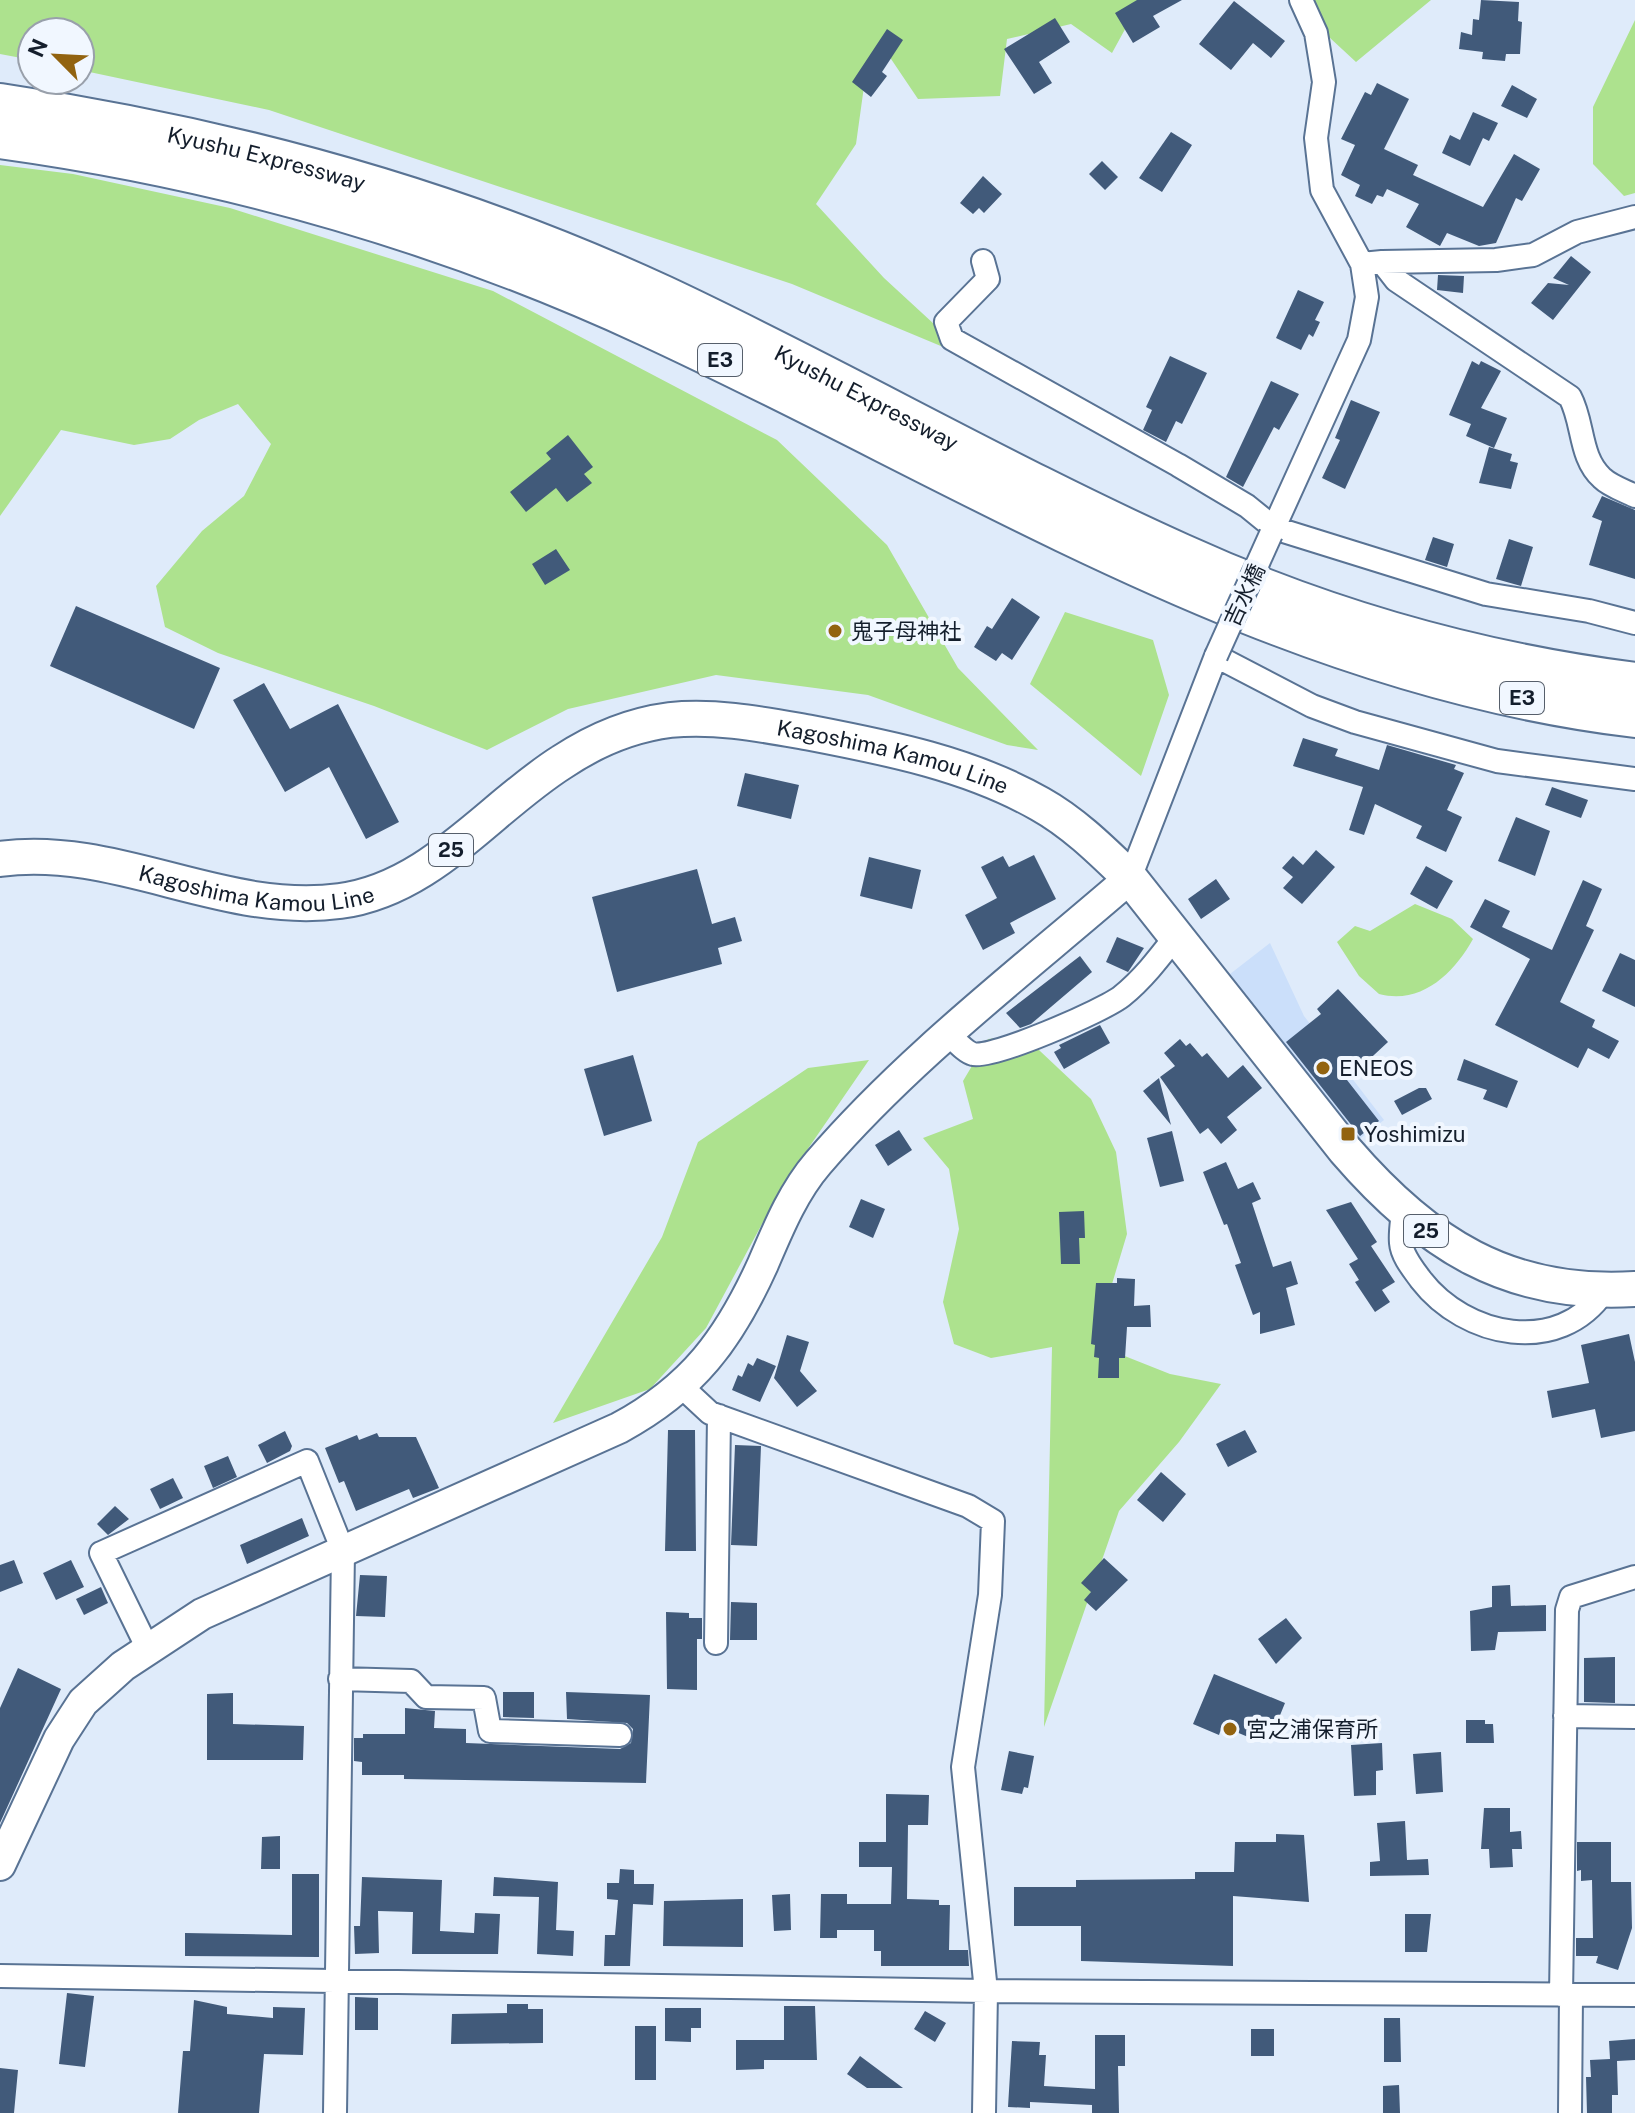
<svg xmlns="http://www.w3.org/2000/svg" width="1635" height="2113" viewBox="0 0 1635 2113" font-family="'Public Sans','Noto Sans JP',sans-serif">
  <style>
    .built { fill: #cbdffa }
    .green { fill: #ade28e }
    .building { fill: #415a7a }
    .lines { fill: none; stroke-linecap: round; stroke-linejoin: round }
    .street-casing { stroke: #597394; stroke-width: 26 }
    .secondary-casing { stroke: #597394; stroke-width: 34 }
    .primary-casing { stroke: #597394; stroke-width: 38 }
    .highway-casing { stroke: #597394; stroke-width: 44 }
    .street { stroke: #fff; stroke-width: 22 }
    .secondary { stroke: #fff; stroke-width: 30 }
    .primary { stroke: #fff; stroke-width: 34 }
    .highway { stroke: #fff; stroke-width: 40 }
    .street-bridge-casing { stroke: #597394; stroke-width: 26; stroke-linecap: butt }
    .street-bridge { stroke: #fff; stroke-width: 22 }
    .poi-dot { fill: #926310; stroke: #f1f7ff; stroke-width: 3 }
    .labels { text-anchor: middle; stroke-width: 8; stroke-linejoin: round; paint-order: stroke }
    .shield { fill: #f1f7ff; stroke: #565f6b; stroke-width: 2 }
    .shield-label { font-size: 20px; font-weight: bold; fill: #141e2c }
    .street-label { font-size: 22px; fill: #141e2c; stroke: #f1f7ff }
    .poi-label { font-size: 22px; fill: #141e2c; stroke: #f1f7ff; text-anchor: start }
  </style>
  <rect width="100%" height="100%" fill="#dfebfa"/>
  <path class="built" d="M1270 943 1304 1016 1384 1120 1357 1141 1230 974Z"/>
  <path class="green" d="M0 0H1141L1112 53 1071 24 1007 39 1000 96 918 99 887 53 866 72 856 144 816 204 884 278 972 359 792 284 269 110 80 70V32H32V60L0 54Z
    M1289 0H1431L1356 62Z
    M1635 20V193L1624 196 1593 164V107Z
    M0 165 73 174 230 208 493 291 777 440 887 545 958 668 1038 750 1007 745 868 695 716 675 568 709 487 750 374 706 218 653 165 627 156 586 202 531 244 496 271 444 238 404 199 420 170 439 134 445 61 430 0 516Z
    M1065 612 1153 640 1169 695 1141 776 1030 684Z
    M1415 904 1452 919 1473 939C1454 973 1422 1005 1379 994L1359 976 1337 942 1355 926 1370 931Z
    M1023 1035 1091 1099 1116 1152 1127 1234 1106 1304 1107 1349 1170 1374 1221 1384 1179 1442 1119 1511 1044 1727 1052 1347 991 1358 954 1344 943 1302 959 1229 949 1169 923 1138 973 1119 963 1081 988 1039Z
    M869 1060 783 1185 706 1328 650 1389 553 1423 662 1237 698 1142 808 1068Z"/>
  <path class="building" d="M1137 0H1182L1153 16 1160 27 1133 43 1115 13Z
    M1481 0 1519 2 1518 21 1522 22 1520 54H1506L1505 61 1482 59 1483 52 1459 49 1461 32 1472 35 1473 19 1479 20Z
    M1234 1 1285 41 1271 58 1253 43 1231 70 1199 44Z
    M1055 18 1070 42 1039 62 1052 83 1034 94 1004 49Z
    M887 29 903 40 882 72 887 76 871 97 852 82Z
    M1377 83 1409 99 1384 149 1418 165 1413 175 1483 207 1514 154 1540 169 1522 201 1516 198 1496 243 1479 246 1447 233 1440 246 1406 227 1419 204 1387 189 1383 197 1377 195 1372 204 1355 196 1360 185 1341 175 1355 145 1341 139 1365 92 1371 95Z
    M1512 85 1537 99 1527 118 1501 106Z
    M1473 112 1498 123 1489 141 1483 138 1470 166 1442 153 1450 135 1460 140Z
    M1171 132 1192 145 1162 192 1139 178Z
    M1102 161 1118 177 1105 190 1089 174Z
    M983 176 1002 194 984 213 979 208 973 214 960 203Z
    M1571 256 1591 272 1553 320 1531 303 1548 283 1569 285 1553 278Z
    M1438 275 1464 276 1463 293 1437 290Z
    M1298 290 1324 302 1315 320 1320 322 1313 337 1309 334 1301 350 1276 338Z
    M1170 356 1207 373 1182 424 1176 421 1166 442 1143 430 1152 410 1146 407Z
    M1472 361 1479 365 1481 361 1501 371 1481 408 1507 418 1494 448 1466 436 1471 424 1449 415Z
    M1271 381 1299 394 1279 430 1274 427 1243 487 1226 477Z
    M1351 400 1380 412 1345 489 1322 478 1340 440 1335 438Z
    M568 435 593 467 584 474 592 483 567 502 556 488 526 512 510 492 551 459 546 453Z
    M1489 447 1512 454 1510 461 1518 463 1511 489 1479 483Z
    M1602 496 1635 510V579L1589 565 1602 521 1592 517Z
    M1433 537 1454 544 1447 567 1425 560Z
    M1509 539 1533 547 1521 586 1496 579Z
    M556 549 570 570 545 585 532 564Z
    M1012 598 1040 617 1012 660 1002 653 996 661 974 647 987 626 992 629Z
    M76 606 220 668 194 729 50 666Z
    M264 683 290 729 338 704 399 822 366 839 329 767 285 792 233 700Z
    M1303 738 1338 749 1335 756 1379 770 1387 745 1456 765 1454 769 1464 773 1447 810 1462 817 1446 852 1416 838 1422 826 1375 804 1364 835 1349 830 1363 787 1293 766Z
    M745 773 799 785 791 819 737 806Z
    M1552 787 1588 800 1581 818 1545 805Z
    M1516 817 1550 831 1535 876 1498 861Z
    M1316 850 1335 867 1302 904 1283 888 1293 877 1282 868 1293 856 1303 865Z
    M1034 855 1056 899 1010 923 1015 933 983 950 965 915 997 898 981 867 1003 856 1009 867Z
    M869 857 921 870 912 909 860 896Z
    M1426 866 1453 881 1437 909 1410 894Z
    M697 869 712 924 735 917 742 941 718 948 722 964 617 992 592 897Z
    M1216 879 1230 899 1201 919 1188 899Z
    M1583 880 1602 889 1586 926 1594 930 1560 1002 1595 1020 1592 1027 1619 1041 1609 1059 1588 1048 1578 1068 1495 1025 1530 959 1470 927 1485 899 1510 911 1502 927 1552 950Z
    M1117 937 1144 948 1128 972 1106 962Z
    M1620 953 1635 960V1007L1602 991Z
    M1080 956 1092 972 1031 1024 1020 1028 1006 1013Z
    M1338 989 1388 1042 1347 1080 1379 1121 1360 1136 1286 1042 1321 1014 1317 1009Z
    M1100 1025 1110 1043 1064 1069 1054 1052 1061 1048 1059 1045Z
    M1180 1039 1186 1046 1190 1043 1202 1057 1207 1053 1228 1078 1243 1065 1262 1088 1227 1117 1237 1130 1221 1144 1208 1128 1200 1134 1160 1077 1175 1066 1164 1053Z
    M633 1055 652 1121 604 1136 584 1069Z
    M1464 1059 1518 1081 1507 1108 1483 1099 1487 1090 1457 1080Z
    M1159 1078 1171 1125 1143 1091Z
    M1419 1088H1426L1432 1099 1402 1115 1394 1101Z
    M899 1130 912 1150 888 1166 875 1145Z
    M1172 1131 1184 1181 1160 1187 1147 1138Z
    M1226 1162 1238 1189 1253 1182 1261 1199 1252 1203 1273 1267 1291 1261 1298 1284 1286 1288 1295 1325 1260 1334V1312L1253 1315 1235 1265 1241 1263 1227 1224 1224 1225 1203 1172Z
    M861 1199 885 1209 873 1238 849 1227Z
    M1351 1202 1377 1242 1371 1246 1395 1282 1382 1290 1390 1302 1375 1312 1355 1282 1359 1280 1349 1264 1358 1259 1326 1210Z
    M1084 1211 1085 1238H1079L1080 1264H1061L1059 1212Z
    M1117 1278 1135 1279 1134 1306 1150 1305 1151 1327H1127L1125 1358H1119V1378H1098L1099 1358 1094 1357 1095 1345 1091 1344 1096 1283H1117Z
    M1629 1334 1635 1362V1431L1601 1438 1595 1409 1552 1418 1547 1391 1589 1383 1581 1345Z
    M787 1335 809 1342 800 1371 817 1391 797 1407 774 1378Z
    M757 1358 776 1366 760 1402 732 1390 738 1375 742 1377 748 1363 753 1366Z
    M668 1430H695L696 1551H665Z
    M1245 1430 1257 1452 1228 1467 1216 1444Z
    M285 1431 292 1446 290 1451 267 1463 258 1445Z
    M377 1433 379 1437H416L439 1488 413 1498 409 1489 356 1511 344 1481 339 1483 325 1448 357 1435 359 1440Z
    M735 1445 761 1446 757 1546 731 1545Z
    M228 1456 237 1477 213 1488 204 1466Z
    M1161 1472 1186 1494 1163 1522 1137 1500Z
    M173 1478 183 1498 160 1509 150 1489Z
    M115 1506 129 1519 108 1535 97 1524Z
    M302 1518 309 1536 247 1564 240 1545Z
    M1104 1558 1128 1580 1096 1611 1084 1600 1091 1592 1081 1583Z
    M14 1560 23 1583 0 1592V1565Z
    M71 1560 84 1587 56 1600 43 1573Z
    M360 1575 387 1576 385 1617 356 1616Z
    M1510 1585 1511 1606 1546 1605V1631L1498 1632 1495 1650 1471 1651 1470 1611 1492 1607V1586Z
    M101 1587 108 1603 84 1615 76 1599Z
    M731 1602 757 1603V1640H730Z
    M666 1612 689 1613V1618H702V1639H697V1690L667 1689Z
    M1286 1618 1302 1638 1276 1664 1258 1639Z
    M1615 1657V1703L1584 1702V1658Z
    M18 1668 61 1689 0 1823V1708Z
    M1214 1674 1285 1703 1274 1730 1267 1727 1260 1742 1222 1726 1219 1735 1193 1724Z
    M503 1692H534V1718L503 1717Z
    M566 1692 650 1695 646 1783 404 1779V1775H362V1762L354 1761V1738H363V1734H405V1708L435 1711 434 1728 466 1729V1743L620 1749 631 1743 633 1729 627 1723 567 1719Z
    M233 1693V1724L304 1726 303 1760H207V1694Z
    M1466 1720H1485V1724H1493L1494 1743H1466Z
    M1382 1743 1383 1770 1376 1771V1795L1354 1796 1351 1745Z
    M1009 1751 1034 1756 1028 1788 1024 1787 1022 1794 1001 1790Z
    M1441 1752 1443 1792 1416 1794 1413 1754Z
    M886 1794 929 1795 928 1825H908L907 1899 939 1900V1905H950L949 1950H968L969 1966H881V1951H874V1930H837V1938H820L821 1894H847V1904H891L892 1867H859V1842H886Z
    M1484 1808H1510V1832L1521 1831 1522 1849H1512L1513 1867 1490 1868 1489 1849H1481Z
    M1405 1821 1407 1860 1428 1859 1429 1875 1370 1876V1862L1380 1861 1377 1823Z
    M1276 1834 1304 1835 1309 1902 1233 1896V1966L1081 1961V1926H1014V1887H1076V1880L1195 1879V1872H1234L1235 1842H1276Z
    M280 1836V1869H261L262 1837Z
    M1577 1842H1611V1882H1631L1632 1928 1618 1970 1596 1963 1598 1956H1576V1938H1593L1592 1880 1581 1881V1870L1577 1871Z
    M620 1869 634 1870V1884H654L653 1905 633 1904 630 1966H604L605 1935H615L618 1900 607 1899V1883H619Z
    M292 1874H319V1957L185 1956V1933L292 1935Z
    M362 1877 442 1880 440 1931 474 1933 475 1913 500 1914 498 1954H412L413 1912 378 1911 379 1953 355 1954 354 1926H360Z
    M494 1877 558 1882 556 1930 574 1931 573 1956 537 1954 539 1897 493 1896Z
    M790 1894 791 1930 774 1931 772 1895Z
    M743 1899V1947L663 1946 664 1901Z
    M1405 1914H1431L1427 1952H1405Z
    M67 1993 94 1996 85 2067 59 2064Z
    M355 1997 378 1998V2030H355Z
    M194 2000 227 2007V2014L273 2018V2007L305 2008 303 2055 264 2054 259 2113H178L183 2051H190Z
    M507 2004H528V2009H543V2043L451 2044 452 2014 507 2013Z
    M784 2006H815L817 2060H764V2069L736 2070V2040H784Z
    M665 2008H701V2028H691V2042L665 2041Z
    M925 2011 946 2023 935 2042 914 2029Z
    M1384 2018H1400L1401 2062H1384Z
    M635 2026H656V2080H635Z
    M1251 2029H1274V2056H1251Z
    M1095 2035H1125V2066H1118L1119 2113H1092V2105L1030 2102V2108L1008 2107 1012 2041 1040 2042 1039 2055H1046L1044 2086 1095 2089Z
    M1635 2039V2060L1617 2061 1618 2095H1612V2113H1587L1586 2077H1591L1590 2060 1610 2059 1609 2041Z
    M860 2056 903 2088H867L847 2074Z
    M0 2068 18 2070 14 2113H0Z
    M1399 2085 1400 2113H1383V2086Z"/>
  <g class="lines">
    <defs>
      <path id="street" d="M983 261 988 279 946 322 952 339 1178 465 1247 506 1274 528 1486 594 1589 611 1635 623
        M1382 262 1496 260 1533 255 1577 232 1635 217
        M1362 264 1382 262 1396 280 1570 397C1584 423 1579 457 1602 478 1610 486 1625 491 1635 496
        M1271 534 1359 340 1367 297 1362 264 1322 190 1316 138 1324 82 1316 33 1301 0
        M1130 878 1216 656 1312 706 1355 722 1497 761 1635 779
        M949 1035C955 1040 965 1052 973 1054 990 1060 1105 1010 1122 996 1143 979 1159 958 1176 936
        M1403 1212C1402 1222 1400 1233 1401 1243 1402 1256 1413 1269 1421 1280 1465 1337 1559 1357 1604 1291
        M682 1387 710 1413 968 1506 993 1521 990 1595 963 1767 986 1991 984 2113
        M716 1643 719 1416
        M148 1649 101 1553 307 1461 343 1551 335 2113
        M340 1679 411 1681 426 1697 484 1698 490 1731 620 1735
        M1565 1716 1635 1717
        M0 1976 986 1991 1635 1995
        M1561 1995 1567 1610 1571 1597 1635 1577
        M1570 2113 1571 1995"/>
      <path id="secondary" d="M0 1865 59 1739 83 1702 123 1666 202 1614 619 1428C693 1388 729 1339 763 1264 778 1229 793 1192 818 1163 909 1057 1024 970 1130 878"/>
      <g id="primary">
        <path id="s1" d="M0 859C116 843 224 917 340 901 431 889 489 808 562 762 595 740 631 725 670 720 717 715 765 725 811 733 889 748 970 764 1040 804 1074 823 1102 851 1130 878L1345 1150C1426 1244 1508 1297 1635 1289"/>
      </g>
      <g id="highway">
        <path id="s2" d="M0 104C229 138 452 198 663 296 838 378 1005 475 1181 554 1324 619 1479 663 1635 683"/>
        <path d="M0 138C225 169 440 230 646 325 970 474 1272 674 1635 717"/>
      </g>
    </defs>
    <use href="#street" class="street-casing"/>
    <use href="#secondary" class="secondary-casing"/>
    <use href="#primary" class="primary-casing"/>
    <use href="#highway" class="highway-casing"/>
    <use href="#street" class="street"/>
    <use href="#secondary" class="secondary"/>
    <use href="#primary" class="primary"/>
    <use href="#highway" class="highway"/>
    <defs>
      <path id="street-bridge" d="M1216 656 1271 534"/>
    </defs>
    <use href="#street-bridge" class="street-bridge-casing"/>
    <use href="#street-bridge" class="street-bridge"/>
  </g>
  <g class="poi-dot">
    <circle cx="835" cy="631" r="8"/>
    <circle cx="1323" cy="1068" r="8"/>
    <rect x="1340" y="1126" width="16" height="16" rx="4"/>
    <circle cx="1230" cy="1729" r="8"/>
  </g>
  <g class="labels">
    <g class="shield">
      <rect x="698" y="344" width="44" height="32" rx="6"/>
      <rect x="1500" y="682" width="44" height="32" rx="6"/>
      <rect x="429" y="834" width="44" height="32" rx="6"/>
      <rect x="1404" y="1215" width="44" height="32" rx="6"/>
    </g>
    <g class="shield-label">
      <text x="720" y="367">E3</text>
      <text x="1522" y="705">E3</text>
      <text x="451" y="857">25</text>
      <text x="1426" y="1238">25</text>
    </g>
    <g class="street-label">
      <text dy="8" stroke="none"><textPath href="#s2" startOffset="272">Kyushu Expressway</textPath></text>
      <text dy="8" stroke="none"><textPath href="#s2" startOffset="920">Kyushu Expressway</textPath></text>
      <text transform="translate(1244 595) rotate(-65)" y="8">吉水橋</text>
      <text dy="8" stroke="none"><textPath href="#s1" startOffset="954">Kagoshima Kamou Line</textPath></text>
      <text dy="8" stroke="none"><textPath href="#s1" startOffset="260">Kagoshima Kamou Line</textPath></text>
    </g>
    <g class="poi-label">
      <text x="851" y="639">鬼子母神社</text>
      <text x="1339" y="1076">ENEOS</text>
      <text x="1364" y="1142">Yoshimizu</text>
      <text x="1246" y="1737">宮之浦保育所</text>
    </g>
  </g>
  <g transform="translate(56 56) rotate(294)"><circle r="38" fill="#f1f7ff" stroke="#99a0ab" stroke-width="2"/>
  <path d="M0-6L14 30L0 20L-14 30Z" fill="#926310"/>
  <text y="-12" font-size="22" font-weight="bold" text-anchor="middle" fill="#141e2c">N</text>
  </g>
</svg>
